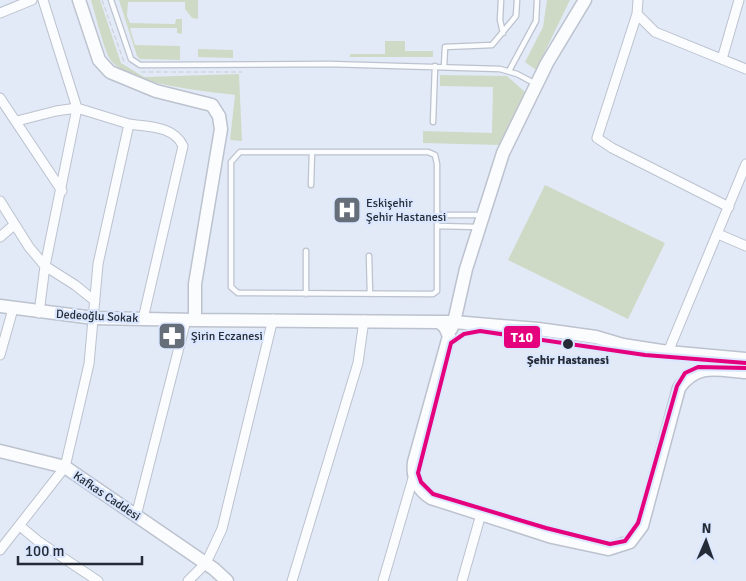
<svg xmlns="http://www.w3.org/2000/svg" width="746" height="581" viewBox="0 0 746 581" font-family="Signika,sans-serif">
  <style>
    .green { fill: #cfdac6 }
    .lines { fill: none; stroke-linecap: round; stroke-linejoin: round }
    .lane-casing { stroke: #bcc2ce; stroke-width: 7 }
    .street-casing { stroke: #bcc2ce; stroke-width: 11 }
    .secondary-casing { stroke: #bcc2ce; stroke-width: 15 }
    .path { stroke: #c9ccd1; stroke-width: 1; stroke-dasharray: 5 2.5; stroke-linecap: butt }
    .lane { stroke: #fbfcfe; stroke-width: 4.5 }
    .street { stroke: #fbfcfe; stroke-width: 9 }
    .secondary { stroke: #fbfcfe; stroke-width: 12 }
    .tram-1-casing { stroke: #dae7ff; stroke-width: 8 }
    .tram-1 { stroke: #e5007d; stroke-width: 4 }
    .stop-dot { fill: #242b36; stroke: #dae7ff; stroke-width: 2 }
    .labels { text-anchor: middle; stroke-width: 4.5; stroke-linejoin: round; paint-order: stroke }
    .poi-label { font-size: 12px; fill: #242b36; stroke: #dae7ff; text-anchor: start }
    .street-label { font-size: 12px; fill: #242b36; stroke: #dae7ff }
    .stop-label { font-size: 12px; font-weight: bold; fill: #242b36; stroke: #dae7ff }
    .line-badge { stroke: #dae7ff; stroke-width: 2 }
    .badge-label { font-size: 14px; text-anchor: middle; font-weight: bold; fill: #fff }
  </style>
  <rect width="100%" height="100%" fill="#e2eaf7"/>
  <path class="green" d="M91 0H100L121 63 144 77 239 74 242 141 230 140 235 95C206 91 127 85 110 59 104 50 95 13 91 0Z
    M119 0H198V19L192 18 185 9V2H128L127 16 130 23 175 24 176 19H182V34L177 33V28H130L135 45 180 46V60L140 59 137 56Z
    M547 0H570L536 70 525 62 543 27Z
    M385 41H405V51H433V57H350V54H385Z
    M198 49 233 50V58L198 57Z
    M440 75 507 76 525 92 499 145 423 143V131L492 133 493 87 440 86Z
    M545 185 665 243 628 319 508 260Z"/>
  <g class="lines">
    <defs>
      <path id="lane" d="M111 0 131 59 140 65 329 64 500 69 517 74 536 84
        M501 0 500 20 503 33
        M444 67 445 47 492 45 516 16 517 0
        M509 71 536 21 537 0
        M433 122 435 66
        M240 152H428L435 155 437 164V291L433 294 238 293 231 287V162Z
        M311 185 312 152
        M437 215H481
        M437 226 478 227
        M369 256 370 294
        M306 294V251"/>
      <path id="street" d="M638 0 637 14 655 32 746 69
        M0 13 32 0
        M637 14 597 138 612 148 729 207
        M722 59 739 0
        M0 98 62 191
        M17 121 56 111 77 108 45 266 75 285 95 301
        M129 124C149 127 174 126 183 146L143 319
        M0 201 29 247 45 266 39 313
        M718 234 746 246
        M0 237 14 225
        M668 352 746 164
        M0 355 13 309
        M136 516 186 320
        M20 526 38 541 98 581
        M0 550 65 467 89 364 98 264 129 124 77 108 43 0
        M188 581 206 563 222 529 273 319
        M292 581 358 363 364 320
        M383 581 414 475
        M462 581 481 514"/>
      <path id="secondary" d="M79 0 99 60 110 72 156 91 212 105 219 116 221 129 195 284V320L439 322H454L466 269 503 153 547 63 585 0
        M0 306 94 318 195 320
        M439 322 445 327 449 336 414 462C412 478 417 489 431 498L552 537 608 549 630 542 642 526 679 388C697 362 718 370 746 372
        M451 329 454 322 538 329 596 337 623 345 668 352 746 359
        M0 451 65 467 214 569 227 581"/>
    </defs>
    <use href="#lane" class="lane-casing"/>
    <use href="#street" class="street-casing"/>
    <use href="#secondary" class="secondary-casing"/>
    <path class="path" d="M102 0 124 62
      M141 72H242"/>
    <use href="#lane" class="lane"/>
    <use href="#street" class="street"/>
    <use href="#secondary" class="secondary"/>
    <defs>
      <path id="tram-1" d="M746 363 645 355 480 331 464 334 451 343 418 473 421 482 433 494 546 528 610 544 625 541 638 523 677 386 685 373 698 367 746 368"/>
    </defs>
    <use href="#tram-1" class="tram-1-casing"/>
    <use href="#tram-1" class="tram-1"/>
  </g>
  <defs>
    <symbol id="hospital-square" viewBox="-11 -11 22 22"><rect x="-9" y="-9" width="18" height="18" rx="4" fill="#666e7a" stroke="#dae7ff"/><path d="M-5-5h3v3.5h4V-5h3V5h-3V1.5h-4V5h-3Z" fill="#fff"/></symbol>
    <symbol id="pharmacy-square" viewBox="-11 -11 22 22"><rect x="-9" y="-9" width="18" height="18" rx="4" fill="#666e7a" stroke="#dae7ff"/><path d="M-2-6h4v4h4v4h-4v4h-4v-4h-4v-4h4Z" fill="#fff"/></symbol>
  </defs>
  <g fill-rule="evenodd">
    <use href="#hospital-square" x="331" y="194" width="32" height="32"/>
    <use href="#pharmacy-square" x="156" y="320" width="32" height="32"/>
  </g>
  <circle class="stop-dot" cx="568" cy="344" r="6"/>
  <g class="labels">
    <g class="poi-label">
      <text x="366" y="207">Eskişehir<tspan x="366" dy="14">Şehir Hastanesi</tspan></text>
      <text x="191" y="340">Şirin Eczanesi</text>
    </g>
    <g class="street-label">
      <text transform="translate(97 316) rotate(3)" y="4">Dedeoğlu Sokak</text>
      <text transform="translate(107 496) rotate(34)" y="4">Kafkas Caddesi</text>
    </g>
    <g class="stop-label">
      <text x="568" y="364">Şehir Hastanesi</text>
    </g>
  </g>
  <rect class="line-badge" x="503" y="325" width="38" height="24" rx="5" fill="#e5007d"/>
  <g class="badge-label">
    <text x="522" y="342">T10</text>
  </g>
  <g transform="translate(706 541) rotate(2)" stroke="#dae7ff" stroke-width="4" paint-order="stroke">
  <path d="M0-4L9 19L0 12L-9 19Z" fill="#242b36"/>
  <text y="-8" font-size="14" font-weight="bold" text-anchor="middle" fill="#242b36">N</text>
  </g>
  <path d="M18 556v8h124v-8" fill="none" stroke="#242b36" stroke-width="2.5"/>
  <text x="25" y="556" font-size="15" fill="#242b36" stroke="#dae7ff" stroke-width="4" paint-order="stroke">100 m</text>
</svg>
